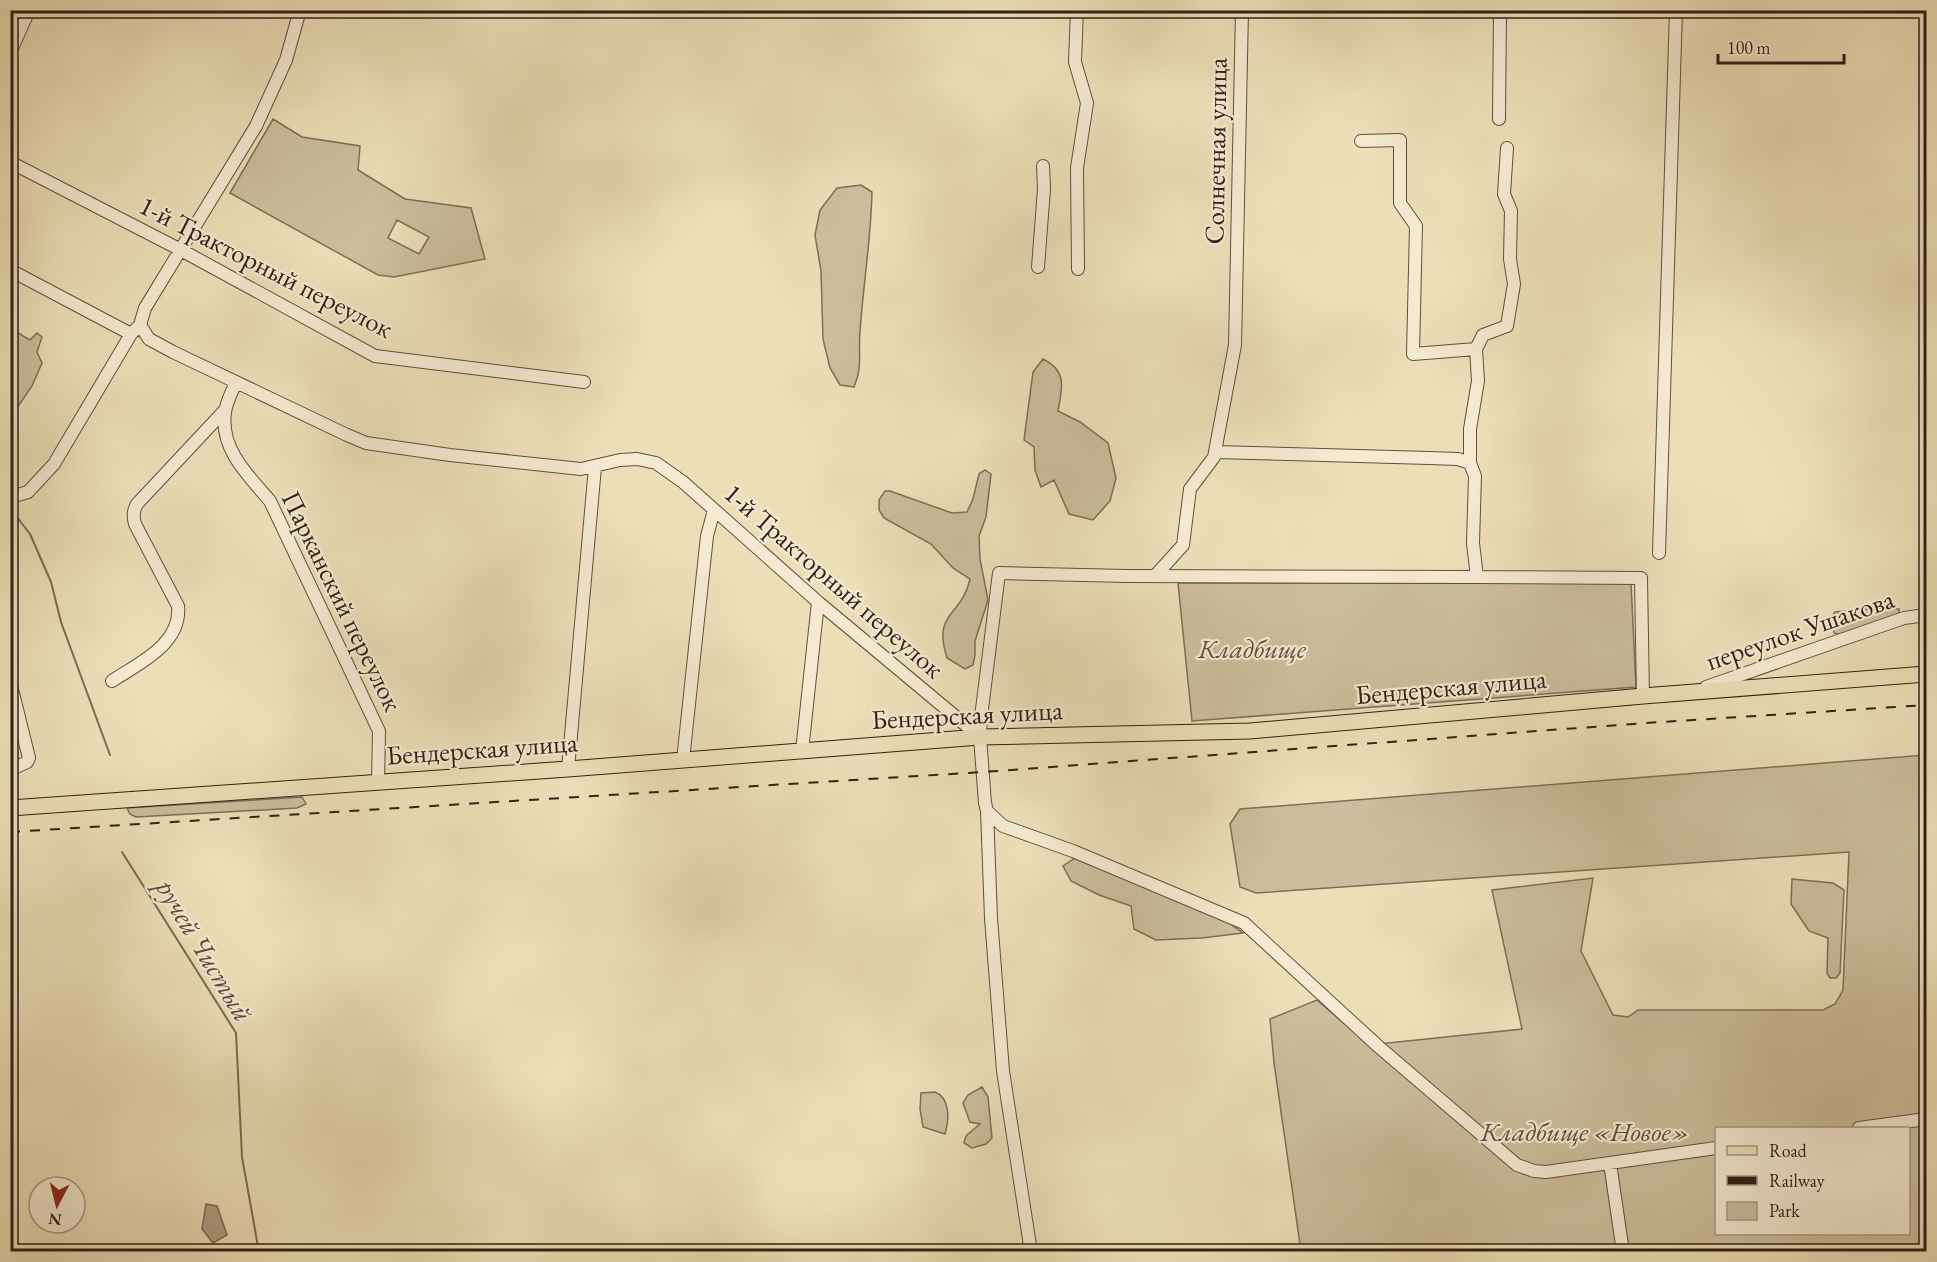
<svg xmlns="http://www.w3.org/2000/svg" width="1937" height="1262" viewBox="0 0 1937 1262" font-family="'EB Garamond',serif">
  <style>
    .green { fill: #ccbe9c; stroke: #7e6e59; stroke-width: 1.5; fill-rule: evenodd }
    .water { fill: #ac9e81; stroke: #7b6b56; stroke-width: 1.5 }
    .lines { fill: none; stroke-linecap: round; stroke-linejoin: round }
    .stream { stroke: #7b6b56; stroke-width: 2 }
    .minor-casing { stroke: #604f3e; stroke-width: 14 }
    .major-casing { stroke: #311f16; stroke-width: 17 }
    .minor { stroke: #f3ead1; stroke-width: 12 }
    .major { stroke: #ecdfb8; stroke-width: 15 }
    .rail { stroke: #311f16; stroke-width: 2; stroke-dasharray: 10 10; stroke-linecap: butt }
    .labels { text-anchor: middle; stroke-width: 4.5; stroke-linejoin: round; paint-order: stroke }
    .street-label { font-size: 27px; fill: #311f16; stroke: #f3ead1 }
    .park-label { font-size: 27px; font-style: italic; fill: #604f3e; stroke: #f3ead1 }
    .water-label { font-size: 28px; font-style: italic; fill: #5c4b3b; stroke: #f3ead1 }
  </style>
  <rect width="100%" height="100%" fill="#ecdfb8"/>
  <filter id="stains"><feTurbulence type="fractalNoise" baseFrequency=".00333" numOctaves="4"/><feColorMatrix values="0 0 0 0 .2 0 0 0 0 .09 0 0 0 0 .02 0 0 0 .5 -.17"/></filter>
  <radialGradient id="worn" r=".72"><stop offset=".6" stop-color="#630" stop-opacity="0"/><stop offset="1" stop-color="#630" stop-opacity=".3"/></radialGradient>
  <path class="green" d="M273 119 302 137 360 146 358 170 405 199 471 208 485 259 394 277 378 275 230 193ZM397 220 429 237 419 254 388 238Z
    M861 185 872 192C871 239 863 286 860 332 858 354 863 366 854 387L840 385 830 368 823 339 821 271 815 235 820 210 837 188Z
    M10 331H15L30 340 37 333 42 337 37 352 42 363 32 386 19 405 11 400Z
    M1043 359C1068 371 1062 388 1058 411L1080 422 1108 443 1116 478 1110 501 1093 520 1069 514 1054 480 1041 487 1035 470 1034 447 1024 440 1033 372Z
    M985 470 991 474 986 517 979 536 980 559 988 600 975 641V655L973 665 965 669 947 658C932 611 962 617 970 579L953 568 931 544 884 518 879 510V500L885 491H890L952 513 967 512 973 499 979 474Z
    M1178 583H1631L1636 687 1192 721Z
    M1881 608 1899 609V617L1841 635 1834 633 1831 618 1835 612Z
    M1926 755V1251H1301L1274 1063 1270 1019 1317 1000 1369 1045 1522 1029 1492 890 1593 878 1581 951 1613 1015 1628 1017 1638 1010H1823L1835 1004 1843 990 1849 852 1256 893 1240 887 1230 824 1240 809ZM1716 1128H1908V1234H1716Z
    M302 797 306 804 297 808 136 817 130 814 127 808Z
    M1075 858 1222 918 1243 933 1202 938 1156 940 1134 929 1131 906 1099 895 1071 881 1063 866Z
    M1792 879 1833 883 1844 890 1840 973 1836 978H1830L1827 973 1828 938 1809 931 1791 904Z
    M982 1087 988 1097 992 1138 986 1144 972 1148 964 1143 966 1136 980 1124 970 1122 963 1103 968 1095Z
    M935 1092C951 1098 949 1121 945 1134L923 1127 920 1109 921 1093Z"/>
  <path class="water" d="M206 1204 217 1206 227 1235 213 1243 202 1229Z"/>
  <g class="lines">
    <path class="stream" d="M10 508 30 534 51 582 61 622 110 755
      M122 852 236 1033 242 1157 259 1252"/>
    <defs>
      <path id="minor" d="M1077 10 1075 62 1087 103 1077 168 1078 269
        M10 53 29 10
        M1499 119 1500 10
        M1361 141 1400 140V203L1416 226 1413 354 1476 349
        M1507 148 1504 194 1511 211 1510 259 1514 284 1507 326 1483 335 1476 349 1478 381 1470 429V463L1475 476 1473 543 1477 577 1127 576 999 573 981 717 980 737 985 803 987 811 1003 826 1073 851 1244 923 1379 1047 1517 1165 1534 1171 1546 1172 1716 1148
        M10 162 181 250 375 356 584 382
        M1038 267 1044 189 1043 166
        M10 270 131 334
        M140 325 149 339 173 352 347 435 366 443 450 455 581 469 620 460 637 459 656 463 683 482 818 602 980 737
        M236 382C232 392 226 402 225 413 220 449 248 475 270 501L379 731 378 782
        M1215 452 1429 458 1458 459 1470 463
        M10 492 18 495 28 492 54 464 131 334 140 325 145 308 256 126 286 60 300 10
        M1659 553 1676 10
        M1155 576 1183 545 1190 489 1214 457 1235 345 1242 10
        M1477 577 1641 578 1643 696
        M10 681 29 758 27 762 10 770
        M112 681C139 663 182 644 178 606L135 524C133 516 133 511 137 504L225 410
        M1706 687 1904 618 1926 615
        M802 751 818 602
        M683 760 707 536 714 510
        M568 769 595 467
        M987 811 991 918 1003 1071 1031 1252
        M1859 1128 1926 1119
        M1610 1163 1623 1252
        M10 1246 12 1252"/>
      <path id="major" d="M10 808 568 769 980 737 1250 731 1643 696 1926 674"/>
    </defs>
    <use href="#minor" class="minor-casing"/>
    <use href="#major" class="major-casing"/>
    <use href="#minor" class="minor"/>
    <use href="#major" class="major"/>
    <path class="rail" d="M10 832 983 772 1646 723 1926 705"/>
  </g>
  <g class="labels">
    <g class="street-label">
      <text transform="translate(1216 151) rotate(-89)" y="9">Солнечная улица</text>
      <text transform="translate(266 267) rotate(27)" y="9">1-й Тракторный переулок</text>
      <text transform="translate(834 581) rotate(41)" y="9">1-й Тракторный переулок</text>
      <text transform="translate(342 601) rotate(64)" y="9">Парканский переулок</text>
      <text transform="translate(1800 630) rotate(-19)" y="9">переулок Ушакова</text>
      <text transform="translate(1451 687) rotate(-5)" y="9">Бендерская улица</text>
      <text transform="translate(967 715) rotate(-3)" y="9">Бендерская улица</text>
      <text transform="translate(482 749) rotate(-4)" y="9">Бендерская улица</text>
    </g>
    <g class="park-label">
      <text x="1252" y="658">Кладбище</text>
      <text x="1585" y="1141">Кладбище «Новое»</text>
    </g>
    <g class="water-label">
      <text transform="translate(205 950) rotate(59)" y="10">ручей Чистый</text>
    </g>
  </g>
  <rect width="1937" height="1262" fill="none" stroke="#ecdfb8" stroke-width="36"/>
  <rect x="12" y="12" width="1913" height="1238" fill="none" stroke="#311f16" stroke-width="3"/>
  <rect x="18" y="18" width="1901" height="1226" fill="none" stroke="#311f16" stroke-width="1.5"/>
  <rect x="1715" y="1127" width="195" height="108" fill="#f3ead1" stroke="#a59986" stroke-width="1.5"/>
  <rect x="1727" y="1146" width="30" height="9" fill="#ecdfb8" stroke="#a59986" stroke-width="1.5"/>
  <text x="1769" y="1157" font-size="18" fill="#311f16">Road</text>
  <rect x="1727" y="1176" width="30" height="9" fill="#311f16" stroke="#a59986" stroke-width="1.5"/>
  <text x="1769" y="1187" font-size="18" fill="#311f16">Railway</text>
  <rect x="1727" y="1202" width="30" height="18" fill="#ccbe9c" stroke="#a59986" stroke-width="1.5"/>
  <text x="1769" y="1217" font-size="18" fill="#311f16">Park</text>
  <g transform="translate(57 1205) rotate(187)"><circle r="28" fill="#f3ead1" stroke="#a59986" stroke-width="1.5"/>
  <path d="M0-4.5L10 22L0 15L-10 22Z" fill="#8f2418"/>
  <text y="-9" font-size="16" font-weight="bold" text-anchor="middle" fill="#311f16">N</text>
  </g>
  <path d="M1718 54v9h126v-9" fill="none" stroke="#311f16" stroke-width="3"/>
  <text x="1727" y="54" font-size="18" fill="#311f16" stroke="#f3ead1" stroke-width="4.5" paint-order="stroke">100 m</text>
  <rect width="100%" height="100%" filter="url(#stains)"/>
  <rect width="100%" height="100%" fill="url(#worn)"/>
</svg>
